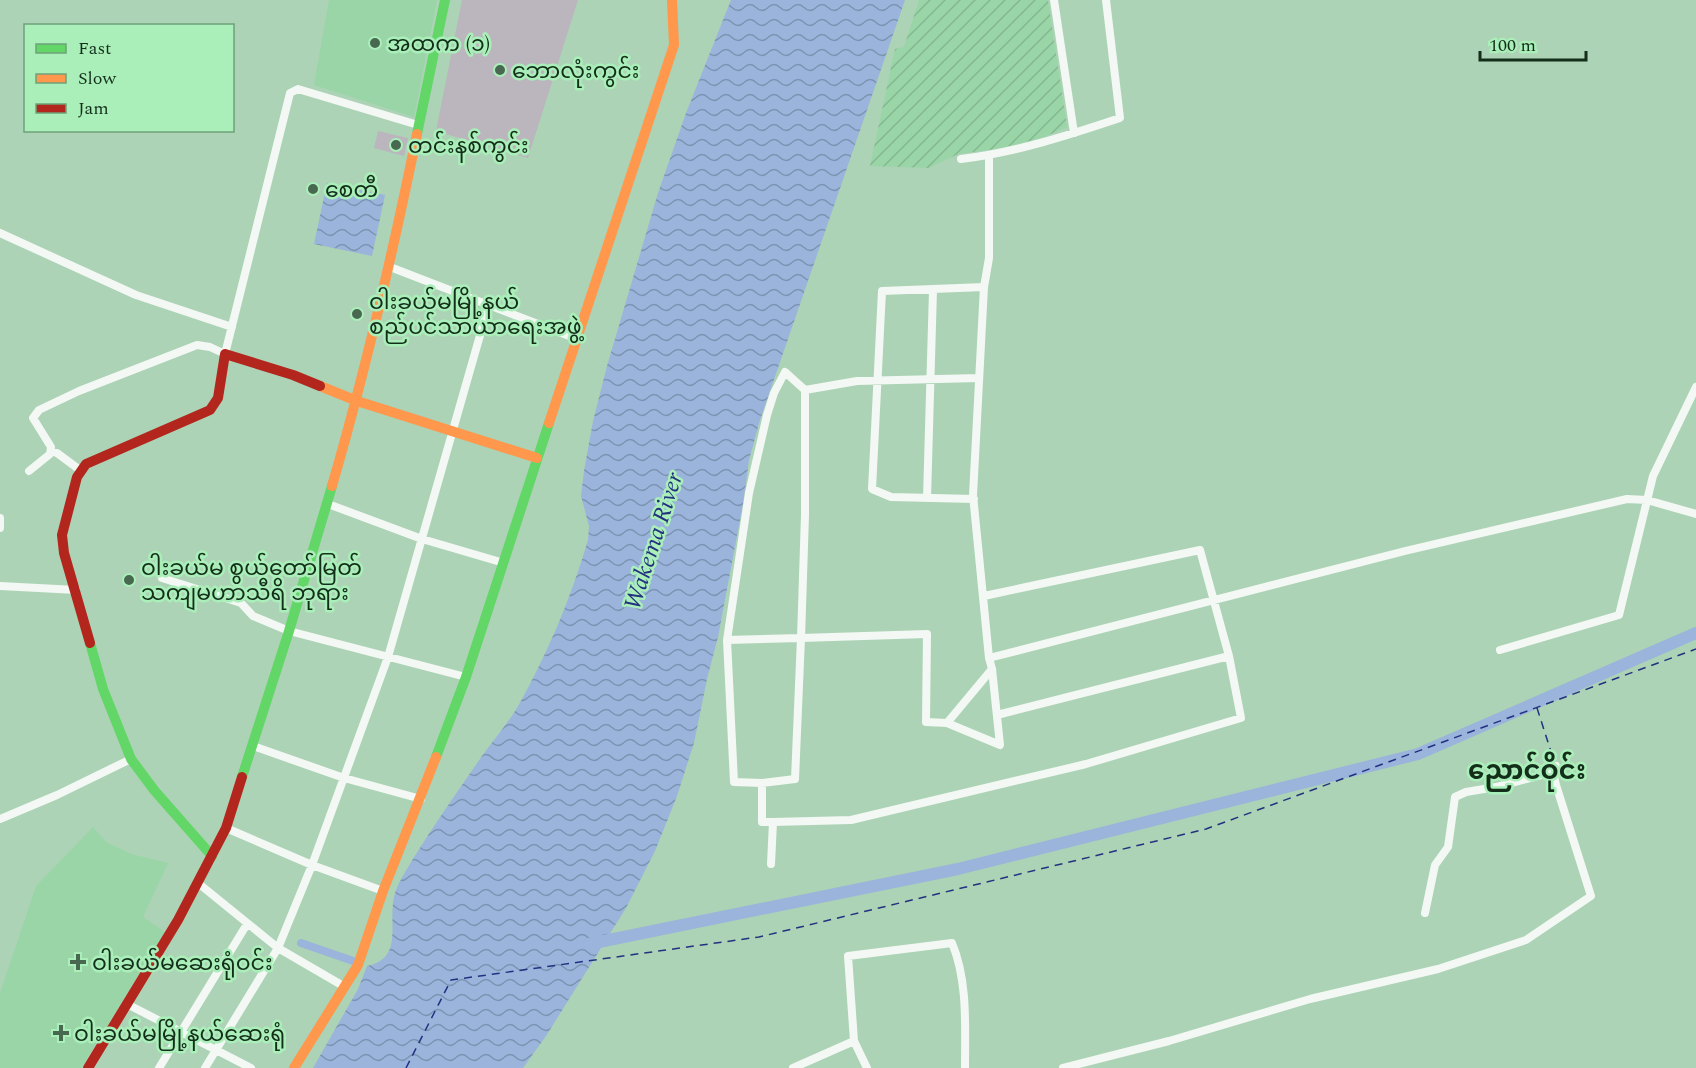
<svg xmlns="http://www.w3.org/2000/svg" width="1696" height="1068" viewBox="0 0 1696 1068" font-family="Spectral,'Noto Sans Myanmar',serif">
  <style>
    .built { fill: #9ad5a8 }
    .industrial { fill: url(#industrial-furrows) }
    .pitch { fill: #bbb6bd }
    .water { fill: url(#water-waves) }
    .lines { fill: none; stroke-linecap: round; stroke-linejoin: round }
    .canal { stroke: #9ab4dc; stroke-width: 8 }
    .river { stroke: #9ab4dc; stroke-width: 12 }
    .ferry { stroke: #243181; stroke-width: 1.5; stroke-dasharray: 8 6; stroke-linecap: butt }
    .street { stroke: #f3f8f4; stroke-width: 8 }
    .fast { stroke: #63d668; stroke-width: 10 }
    .slow { stroke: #ff974d; stroke-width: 10 }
    .jam { stroke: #b3261e; stroke-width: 10 }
    .poi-dot { fill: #496850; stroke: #aaefb9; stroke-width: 2 }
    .labels { text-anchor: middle; stroke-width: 5; stroke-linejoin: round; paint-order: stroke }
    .poi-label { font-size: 22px; fill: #132f1a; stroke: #aaefb9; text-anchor: start }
    .water-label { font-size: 24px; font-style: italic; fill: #243181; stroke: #aaefb9 }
    .quarter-label { font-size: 26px; font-weight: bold; fill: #132f1a; stroke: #aaefb9 }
  </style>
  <defs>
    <pattern id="industrial-furrows" width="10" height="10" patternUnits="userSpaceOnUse" patternTransform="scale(1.5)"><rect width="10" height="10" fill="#9ad5a8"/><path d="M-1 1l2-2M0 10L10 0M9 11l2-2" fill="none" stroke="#84b790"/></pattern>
    <pattern id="water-waves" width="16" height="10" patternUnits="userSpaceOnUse" patternTransform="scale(1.5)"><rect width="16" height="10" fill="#9ab4dc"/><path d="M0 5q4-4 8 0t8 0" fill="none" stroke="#7c93b2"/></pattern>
  </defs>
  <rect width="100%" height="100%" fill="#acd3b5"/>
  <path class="built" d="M329 0H437L414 117 314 85Z
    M93 827 106 842 131 854 168 863 143 917 165 932 81 1068H0V993L36 886Z"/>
  <path class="industrial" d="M919 0H1048L1067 127 1039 139 996 149 958 154 929 168 870 166 895 49 904 47Z"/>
  <path class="pitch" d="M462 0H578L528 158 436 131Z
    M378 131 408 138 404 156 374 148Z"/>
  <path class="water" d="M731 0H905L760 420 749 460 743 504 718 637 707 679 694 743 677 796 655 851 626 908 546 1036 523 1068H313L358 989 367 966C401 959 390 930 393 903 394 893 399 882 404 874 428 833 456 794 482 756 494 740 507 724 517 708 547 655 571 598 588 540L589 526 581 496 584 471 593 421 607 366 658 193 686 113Z
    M327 183 385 195 372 256 314 244Z"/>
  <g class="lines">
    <path class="canal" d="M301 943 356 962"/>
    <path class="river" d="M589 944 958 869 1418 754 1696 633"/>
    <path class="ferry" d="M1537 708 1555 764
      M406 1068 451 980 759 937 1206 829 1696 649"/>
    <path class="street" d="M1054 0 1074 133
      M961 159C1017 152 1066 136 1120 118L1106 0
      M0 233 136 295 232 327
      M390 267 577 339
      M805 390V515L801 638 927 634 926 722 947 723 992 669
      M51 451 57 453 80 470
      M29 471 50 454 51 447 33 418 39 410 79 391 197 345 210 347 225 354 290 93 298 89 418 125
      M927 498 933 290
      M974 499 891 497 872 489 882 291 984 287
      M328 504 422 539 504 563
      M0 518V528
      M162 578 241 603 253 616 289 631 466 677
      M0 586 76 590
      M727 640 801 638 795 779 762 783 734 782 727 640 749 493 767 415 774 393 785 372 805 390 857 381 979 378
      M1500 650 1619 615 1653 476 1696 387
      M989 658 1405 551 1627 499 1647 500 1696 514
      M997 715 1229 656
      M947 723 1000 745 992 669 989 658 973 495 984 287 989 258V156
      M253 746 344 778 421 799
      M762 783V822H773
      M0 819 57 795 131 759
      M226 828 312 865 383 891
      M771 864 773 822 851 820 1086 764 1241 718 1229 656 1200 550 984 596
      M198 883 278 948 345 987
      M1425 913 1435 865 1448 847 1455 797 1466 792 1496 787 1553 772
      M127 1004 251 1068
      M854 1041 867 1068
      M159 1068 247 924
      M205 1068 278 948 312 865 388 657 489 304
      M793 1068 854 1041 848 956 952 943C968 981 965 1027 965 1068
      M1063 1068 1169 1041 1310 999 1438 969 1526 940 1591 896 1556 785 1553 772 1558 771 1556 766"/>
    <path class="fast" d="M417 134 445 0
      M90 643 103 689 131 759 154 790 212 856
      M436 757 466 677 549 423
      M242 777 289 631 332 486"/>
    <path class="slow" d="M320 386 357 401 537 458
      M549 423 674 45 672 0
      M332 486C366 369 393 252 417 134
      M294 1068 358 965 383 891 436 757"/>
    <path class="jam" d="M90 643 64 553 62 535 77 477 86 464 210 410 218 398 225 354 293 375 320 386
      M88 1068 178 920 226 828 242 777"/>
  </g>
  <g class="poi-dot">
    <circle cx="375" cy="43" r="6"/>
    <circle cx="500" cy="70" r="6"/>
    <circle cx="396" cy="145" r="6"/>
    <circle cx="313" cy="189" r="6"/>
    <circle cx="357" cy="314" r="6"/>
    <circle cx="129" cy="580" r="6"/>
    <path d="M75 953h6v6h6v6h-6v6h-6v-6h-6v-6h6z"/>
    <path d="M58 1024h6v6h6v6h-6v6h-6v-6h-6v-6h6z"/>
  </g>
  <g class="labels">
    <g class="poi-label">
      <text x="387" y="51">အထက (၁)</text>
      <text x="512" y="78">ဘောလုံးကွင်း</text>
      <text x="408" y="153">တင်းနစ်ကွင်း</text>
      <text x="325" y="197">စေတီ</text>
      <text x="369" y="309">ဝါးခယ်မမြို့နယ်<tspan x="369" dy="25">စည်ပင်သာယာရေးအဖွဲ့</tspan></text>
      <text x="141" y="575">ဝါးခယ်မ စွယ်တော်မြတ်<tspan x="141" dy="25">သကျမဟာသီရိ ဘုရား</tspan></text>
      <text x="92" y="970">ဝါးခယ်မဆေးရုံဝင်း</text>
      <text x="74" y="1041">ဝါးခယ်မမြို့နယ်ဆေးရုံ</text>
    </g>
    <g class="water-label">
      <text transform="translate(653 541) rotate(-72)" y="8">Wakema River</text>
    </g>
    <g class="quarter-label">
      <text x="1527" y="779">ညောင်ဝိုင်း</text>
    </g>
  </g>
  <rect x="24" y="24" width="210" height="108" fill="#aaefb9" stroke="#6ea279" stroke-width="1.5"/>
  <rect x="36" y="44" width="30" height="9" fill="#63d668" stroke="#6ea279" stroke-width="1.5"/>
  <text x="78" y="54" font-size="18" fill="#132f1a">Fast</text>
  <rect x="36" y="74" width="30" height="9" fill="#ff974d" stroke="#6ea279" stroke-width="1.5"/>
  <text x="78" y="84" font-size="18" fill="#132f1a">Slow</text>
  <rect x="36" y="104" width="30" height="9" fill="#b3261e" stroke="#6ea279" stroke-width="1.5"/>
  <text x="78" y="114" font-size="18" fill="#132f1a">Jam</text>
  <path d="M1480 51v9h106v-9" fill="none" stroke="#132f1a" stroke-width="3"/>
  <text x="1489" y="51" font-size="18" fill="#132f1a" stroke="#aaefb9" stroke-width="4.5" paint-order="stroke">100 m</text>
</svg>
